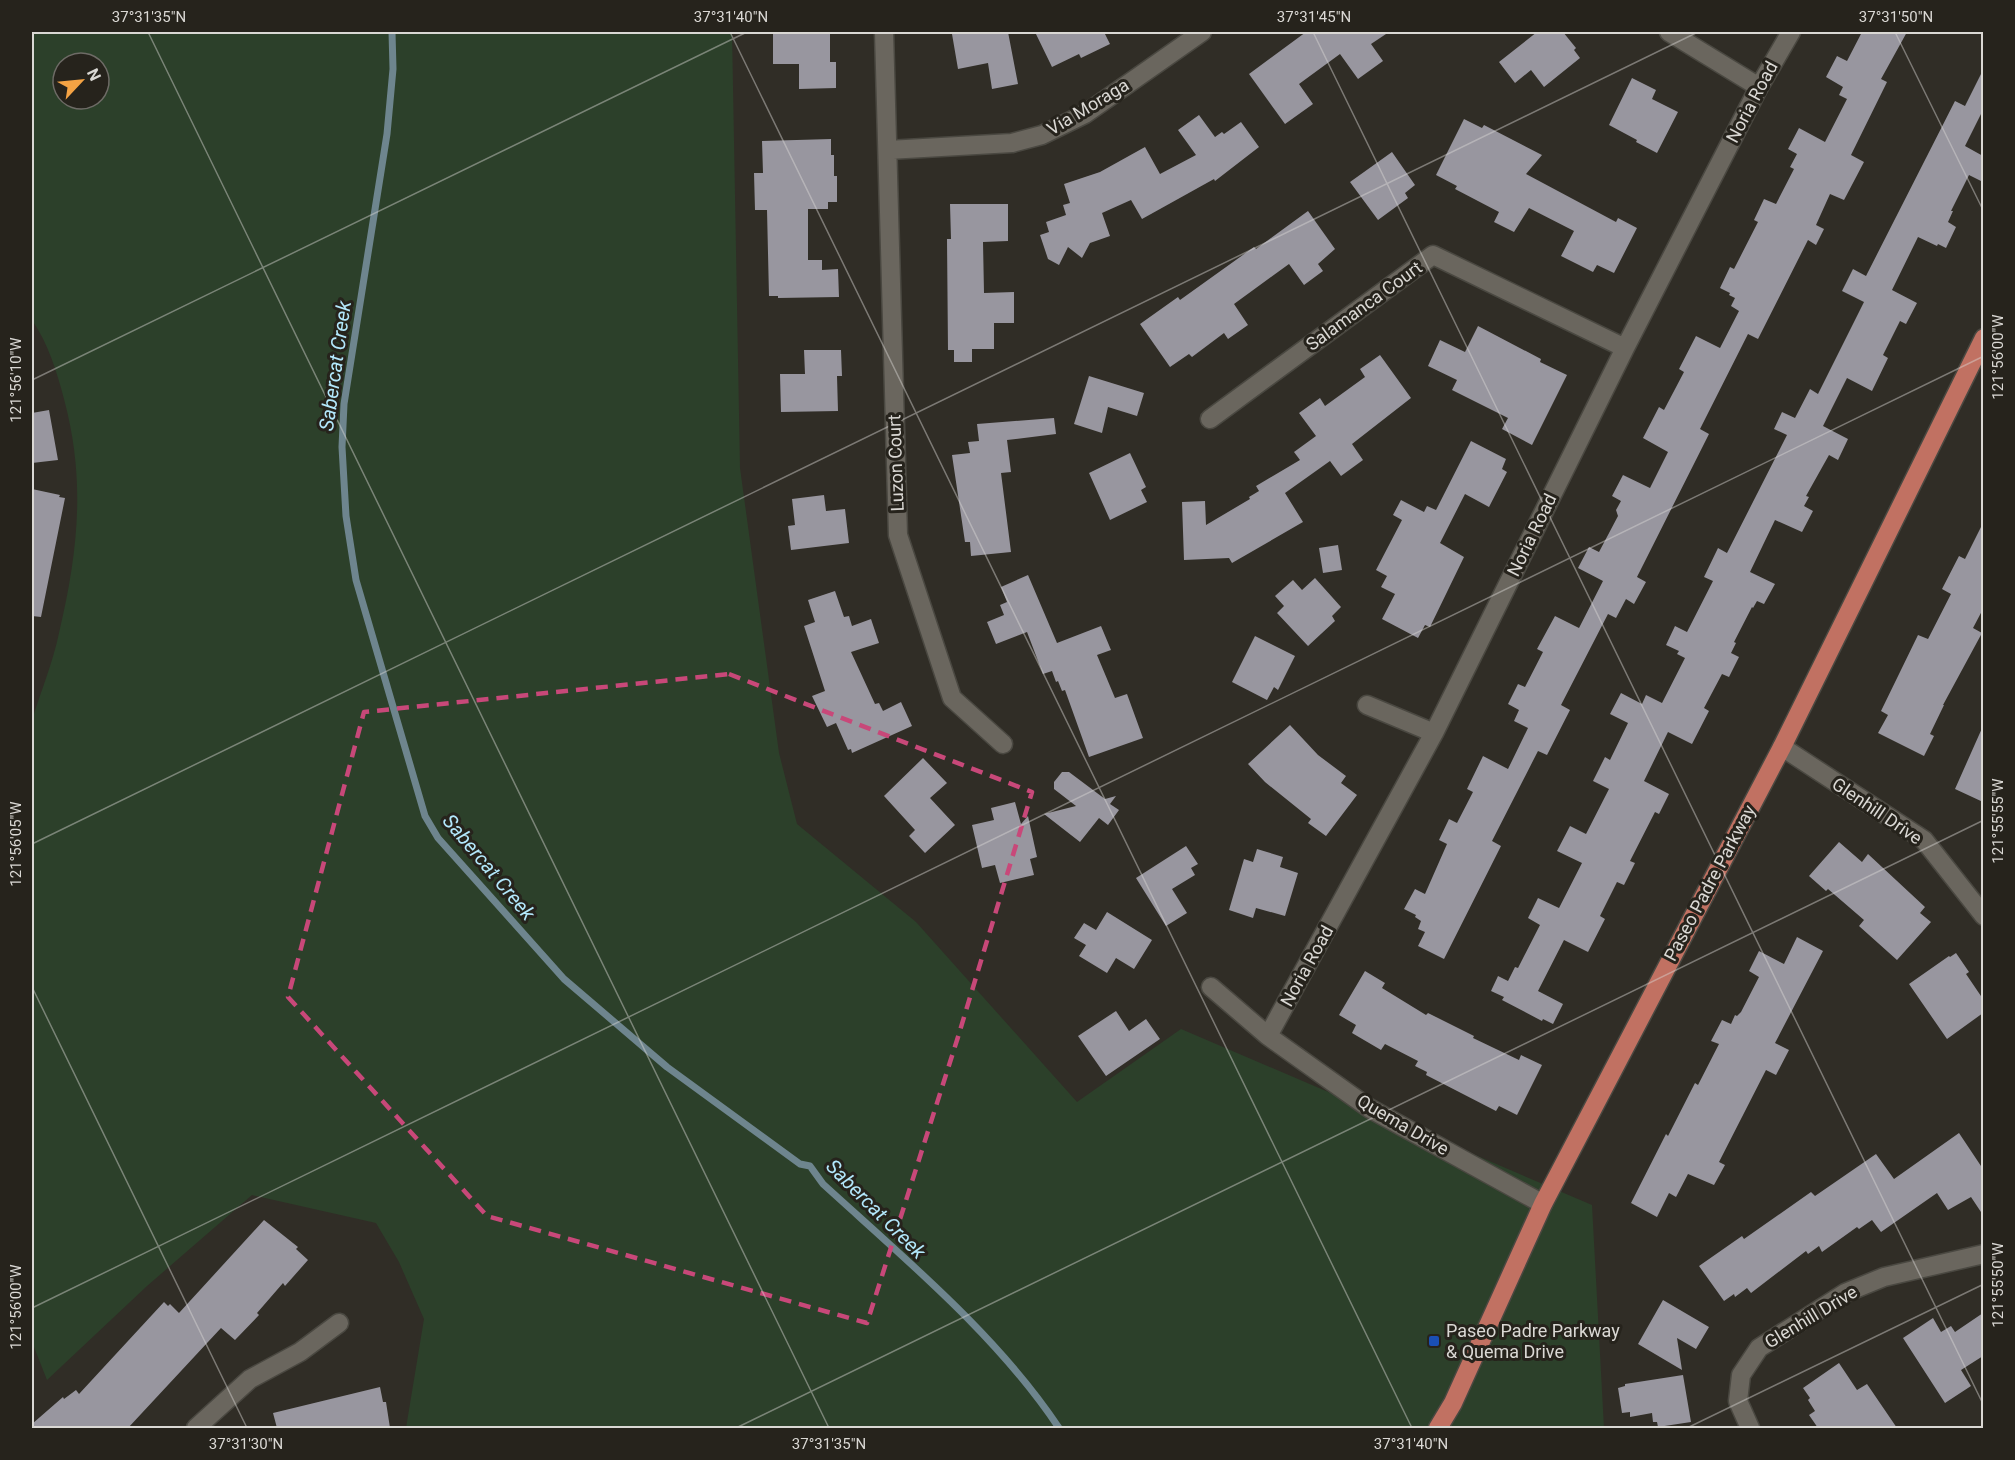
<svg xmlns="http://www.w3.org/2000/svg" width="2015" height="1460" viewBox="0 0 2015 1460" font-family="Roboto,sans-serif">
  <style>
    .green { fill: #2c402a; fill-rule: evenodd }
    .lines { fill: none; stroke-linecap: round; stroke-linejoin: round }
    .stream { stroke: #6e858e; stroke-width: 7 }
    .building { fill: #98969f }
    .minor-casing { stroke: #4a4841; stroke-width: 21 }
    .major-casing { stroke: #4a4841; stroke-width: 21 }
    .minor { stroke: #6a665e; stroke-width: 18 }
    .major { stroke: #c17162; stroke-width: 18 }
    .marked { fill: none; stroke: #c84879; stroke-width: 4.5; stroke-dasharray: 12 8; stroke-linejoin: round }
    .ticks { fill: none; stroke: #dad8d4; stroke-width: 1.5; stroke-opacity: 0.45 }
    .transit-dot { fill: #1a4fb4; stroke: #26231c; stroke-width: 2 }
    .labels { text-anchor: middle; stroke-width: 6; stroke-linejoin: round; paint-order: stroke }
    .street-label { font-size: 18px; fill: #dad8d4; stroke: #26231c }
    .poi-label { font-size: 18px; fill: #dad8d4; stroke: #26231c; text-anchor: start }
    .water-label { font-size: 20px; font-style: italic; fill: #b3e8fc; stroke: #26231c }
    .neatline { fill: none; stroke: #dad8d4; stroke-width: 2 }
    .ticks-label { font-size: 15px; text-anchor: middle; fill: #dad8d4 }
  </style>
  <rect width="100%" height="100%" fill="#302d26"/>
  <path class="green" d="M32 32H732L740 468 779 753 797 824 916 922 1077 1102 1181 1029 1592 1205 1604 1428H406L424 1319 399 1262 376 1223 252 1195 147 1286 47 1380 32 1342V720C41 691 53 662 59 633 78 552 86 481 64 399 57 372 48 343 32 320ZM63 63H99V99H63Z"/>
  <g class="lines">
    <path class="stream" d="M392 32 393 69 387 134 344 404 342 447 346 516 356 580 425 816 438 838 564 979 667 1067 800 1164 810 1166 823 1184C904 1258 998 1336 1059 1428"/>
  </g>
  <path class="building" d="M773 32H830V62H836V88L799 89V64H773Z
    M966 32H1008L1018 84 992 89 988 63 958 69 952 34Z
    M1035 32H1104L1110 44 1081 58 1079 54 1052 67Z
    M1306 32H1389L1371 44 1383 61 1358 79 1340 54 1299 84 1313 104 1285 124 1249 74Z
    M1537 32H1563L1576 48 1574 50 1580 58 1544 87 1531 70 1515 83 1499 62Z
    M1862 32H1907L1881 79 1887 82 1851 155 1864 162 1844 200 1830 194 1816 225 1824 229 1816 245 1808 240 1758 339 1748 334 1700 429 1709 434 1637 577 1646 582 1634 604 1626 599 1616 618 1608 614 1561 705 1570 710 1547 755 1538 751 1492 841 1501 846 1444 959 1418 946 1425 932 1418 929 1421 921 1415 917 1416 915 1404 909 1415 889 1425 894 1447 844 1439 840 1449 819 1457 823 1473 792 1467 789 1483 756 1508 769 1528 728 1514 721 1519 710 1508 704 1518 684 1525 687 1543 652 1537 649 1555 616 1579 628 1603 581 1578 568 1589 547 1599 552 1618 516 1616 510 1621 501 1612 496 1623 475 1650 488 1668 452 1643 438 1659 407 1664 410 1684 372 1679 369 1696 336 1720 348 1739 311 1731 306 1735 298 1729 295 1730 293 1720 288 1730 267 1734 269 1758 222 1754 220 1764 199 1776 204 1794 169 1790 167 1797 154 1788 149 1799 128 1825 142 1847 99 1839 95 1843 87 1826 77 1837 56 1847 61Z
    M1983 70V110L1965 146 1983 156V182L1969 175 1951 211H1953L1948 222 1956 227 1946 248 1938 244 1937 246 1918 237 1892 290 1917 303 1906 324 1900 321 1883 355 1888 358 1872 391 1847 378 1823 426 1848 439 1838 460 1829 455 1806 496 1809 497 1804 506 1813 511 1802 532 1775 520 1750 572 1775 584 1764 604 1757 601 1753 608 1752 607 1734 642 1736 643 1731 653 1739 657 1729 677 1722 674 1704 708 1709 711 1692 744 1668 732 1644 781 1669 794 1659 814 1655 812 1630 861 1635 863 1624 885 1617 882 1600 916 1605 919 1588 952 1564 940 1538 991 1563 1004 1553 1024 1543 1019 1542 1021 1502 1000 1504 997 1491 991 1498 976 1508 981 1515 967 1518 968 1540 925 1528 918 1538 898 1559 908 1582 863 1557 851 1570 826 1586 834 1609 789 1593 781 1605 757 1610 760 1628 723 1610 714 1621 693 1642 704 1646 695 1662 703 1685 658 1677 654 1679 651 1666 645 1675 626 1687 632 1713 581 1704 577 1718 548 1727 553 1787 435 1774 429 1782 412 1795 418 1810 389 1818 394 1864 302 1842 291 1853 269 1866 276 1955 101 1965 106Z
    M1632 78 1656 90 1652 99 1678 112 1657 153 1636 142 1637 140 1609 125Z
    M1199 115 1215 137 1222 132 1224 134 1241 122 1259 147 1215 181 1214 179 1142 219 1131 200 1102 213 1110 236 1090 243 1082 258 1068 247 1059 265 1048 259 1040 235 1049 232 1046 222 1066 215 1063 205 1070 203 1064 184 1100 172 1145 147 1160 174 1196 155 1178 130Z
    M1464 119 1482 128 1484 125 1542 155 1526 174 1616 222 1618 218 1637 228 1614 273 1597 265 1593 272 1561 256 1574 231 1529 208 1514 232 1494 222 1499 212 1455 189 1457 186 1436 175Z
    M831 139V155H834V176H837V202H828V209H808V260H822V270L838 269 839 297 778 298V296H769L767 210H755L754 173H763L762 141Z
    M1392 152 1415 185 1405 193 1408 198 1378 220 1350 182Z
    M950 204H1008V241L983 242 984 293 1014 292V323H994V349H972V362H954V350H948L947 239H951Z
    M1308 211 1335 249 1318 264 1323 271 1304 285 1289 264 1234 304 1248 325 1228 339 1224 333 1192 357 1189 354 1170 367 1140 324 1178 297 1180 300 1254 247 1256 249Z
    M1478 326 1541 359 1540 362 1567 375 1532 445 1502 429 1508 418 1452 390 1457 380 1428 366 1440 340 1465 352Z
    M804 350H841L842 376H837L838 411 781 412 780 374H805Z
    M1380 355 1411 398 1352 444 1363 460 1341 476 1330 461 1285 493 1303 522 1232 563 1229 558 1184 560 1182 502 1205 501 1206 525 1250 499 1249 497 1259 491 1256 486 1300 460 1294 452 1316 436 1299 413 1320 398 1325 406 1365 377 1360 369Z
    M1089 376 1144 393 1137 416 1108 407 1102 433 1074 424Z
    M49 410 58 460 32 463V413Z
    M1054 418 1056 434 1007 440 1011 472 1001 473 1011 552 971 556 970 542H965L952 455 970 453 968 442 979 441 977 424Z
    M1471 441 1506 459 1502 469 1507 472 1489 507 1465 494 1440 543 1464 557 1430 627 1425 625 1418 638 1382 619 1395 594 1381 587 1387 576 1376 570 1402 520 1393 515 1401 500 1424 512 1427 506 1436 510Z
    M1130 453 1146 487 1141 490 1147 502 1110 520 1089 473Z
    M32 489 60 495 59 497 65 498 41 617 32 616Z
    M824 495 826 511 845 509 849 543 791 550 788 526 795 525 792 499Z
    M1983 523V609L1973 628 1982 633 1943 705H1944L1930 734 1934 736 1924 756 1878 733 1888 715 1881 711 1918 635 1928 639 1951 594 1942 589 1959 556 1965 559Z
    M1338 545 1342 570 1323 573 1319 548Z
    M1028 575 1057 643 1101 626 1111 650 1097 655 1115 698 1127 694 1143 738 1089 757 1065 690 1062 691 1058 681 1056 682 1052 671 1043 674 1027 632 996 644 987 622 1004 615 1000 605 1007 602 1001 587Z
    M1315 578 1341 607 1332 616 1335 621 1308 646 1277 613 1284 606 1275 596 1293 580 1302 590Z
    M835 591 844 617 849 616 852 626 871 619 879 643 851 652 875 704 879 703 883 711 901 702 912 726 852 753 851 749 848 750 836 723 827 727 812 696 825 691 804 626 815 622 808 600Z
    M1255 636 1295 656 1278 690 1274 687 1267 700 1232 682Z
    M1290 725 1318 755 1346 776 1341 783 1357 795 1326 836 1308 823 1311 819 1265 782 1248 764Z
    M1983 726V802L1955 789Z
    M923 758 947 783 930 798 955 825 925 853 909 836 915 830 884 796Z
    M1062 772H1069L1105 799 1116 796 1110 804 1119 810 1108 825 1099 818 1080 842 1044 814 1076 806 1054 789V782Z
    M1015 802 1021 824 1028 816 1037 857 1030 859 1034 875 1000 883 995 865 982 868 972 825 994 820 991 808Z
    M1839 842 1862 862 1868 854 1925 907 1920 913 1931 922 1897 960 1859 926 1864 920 1828 889 1826 891 1809 876Z
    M1186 846 1198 864 1191 868 1195 875 1172 889 1187 913 1166 926 1136 878Z
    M1257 849 1283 857 1280 867 1298 873 1285 916 1256 908 1253 918 1229 910 1244 859 1253 862Z
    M1107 912 1152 940 1134 969 1116 958 1107 973 1079 956 1086 945 1074 938 1084 923 1096 930Z
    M1797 937 1823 951 1775 1043 1789 1050 1776 1075 1766 1070 1719 1162 1725 1165 1714 1185 1688 1174 1676 1197 1669 1193 1657 1217 1631 1203 1666 1134 1668 1136 1695 1083 1698 1085 1719 1044 1711 1041 1722 1020 1731 1024 1735 1015 1737 1016 1741 1012 1759 977 1749 971 1759 951 1784 964Z
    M1956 953 1969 972 1966 974 1983 999V1013L1947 1039 1909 984 1949 956 1950 957Z
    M1365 971 1385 983 1382 988 1426 1015 1428 1013 1474 1036 1473 1038 1519 1060 1521 1055 1542 1065 1517 1115 1499 1106 1496 1111 1426 1075 1427 1072 1415 1066 1418 1061 1385 1044 1381 1050 1352 1033 1356 1025 1339 1015Z
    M1116 1011 1129 1031 1146 1019 1160 1039 1106 1076 1078 1036Z
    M1959 1133 1983 1169V1215L1971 1197 1948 1210 1937 1193 1881 1232 1872 1220 1859 1229 1857 1227 1822 1252 1819 1246 1808 1254 1806 1251 1751 1293 1747 1288 1735 1297 1734 1294 1724 1301 1699 1266 1742 1236 1744 1239 1811 1192 1815 1196 1876 1154 1894 1179Z
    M264 1220 298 1247 296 1249 308 1260 285 1286 283 1283 257 1313 259 1315 235 1340 221 1328 128 1428H32V1424L63 1397 64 1399 76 1390 79 1394 164 1302 168 1306 170 1304 179 1313Z
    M1663 1300 1709 1327 1696 1349 1677 1338 1682 1370 1638 1344Z
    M1983 1313V1356L1961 1370 1971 1386 1945 1403 1903 1338 1933 1318 1941 1332 1951 1326 1955 1332Z
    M1839 1363 1857 1390 1867 1384 1897 1428H1818L1809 1415 1815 1411 1808 1400 1810 1398 1803 1388Z
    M1683 1375 1691 1422 1658 1427 1657 1422H1653L1652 1413 1630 1417V1412L1622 1413 1618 1388 1625 1386V1384Z
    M380 1387 383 1402H386L390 1428H277L273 1413Z"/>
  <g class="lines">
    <defs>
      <path id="minor" d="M884 32 898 535 952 698 1003 744
        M1669 32 1759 87
        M888 150 1012 143 1042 135 1085 114 1202 32
        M1210 419 1433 255 1625 348
        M1367 705 1434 733
        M1782 747 1924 840 1984 916
        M1211 987 1268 1036 1369 1108 1543 1204
        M1268 1036 1434 733 1625 348 1759 87 1791 32
        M196 1428 250 1379 300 1352 339 1323
        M1750 1428 1738 1401 1741 1375 1759 1348 1845 1293 1884 1277 1984 1254"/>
      <path id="major" d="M1438 1428 1453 1403 1543 1204 1782 747 1984 338"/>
    </defs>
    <use href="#minor" class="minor-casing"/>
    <use href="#major" class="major-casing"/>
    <use href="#minor" class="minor"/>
    <use href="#major" class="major"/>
  </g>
  <path class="marked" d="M729 674 1032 792 958 1037 867 1323 487 1216 288 997 364 712Z"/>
  <path class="ticks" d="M148 32 829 1428M730 32 1412 1428M1313 32 1984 1406M1895 32 1984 212M32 380 747 32M32 844 1698 32M32 987 247 1428M32 1308 1984 356M736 1428 1984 820M1687 1428 1984 1284"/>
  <rect class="transit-dot" x="1428" y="1335" width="12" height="12" rx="3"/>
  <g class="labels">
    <g class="street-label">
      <text transform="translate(1752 102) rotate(-62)" y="6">Noria Road</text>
      <text transform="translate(1088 107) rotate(-31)" y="6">Via Moraga</text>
      <text transform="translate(1364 306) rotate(-36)" y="6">Salamanca Court</text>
      <text transform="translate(896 463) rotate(-92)" y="6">Luzon Court</text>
      <text transform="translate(1532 535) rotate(-64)" y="6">Noria Road</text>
      <text transform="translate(1877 811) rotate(34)" y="6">Glenhill Drive</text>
      <text transform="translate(1710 883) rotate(-62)" y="6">Paseo Padre Parkway</text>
      <text transform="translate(1307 966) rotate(-61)" y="6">Noria Road</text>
      <text transform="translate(1403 1125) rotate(30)" y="6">Quema Drive</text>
      <text transform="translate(1811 1317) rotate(-31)" y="6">Glenhill Drive</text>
    </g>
    <g class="poi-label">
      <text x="1446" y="1337">Paseo Padre Parkway<tspan x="1446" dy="21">&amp; Quema Drive</tspan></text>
    </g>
    <g class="water-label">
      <text transform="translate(335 366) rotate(-82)" y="7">Sabercat Creek</text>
      <text transform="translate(489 867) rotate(50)" y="7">Sabercat Creek</text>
      <text transform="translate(876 1209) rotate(45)" y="7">Sabercat Creek</text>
    </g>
  </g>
  <rect width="2015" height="1460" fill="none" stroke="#26231c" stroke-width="66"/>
  <g transform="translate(81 81) rotate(64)"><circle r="28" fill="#26231c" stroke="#6e6b66" stroke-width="1.5"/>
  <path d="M0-4.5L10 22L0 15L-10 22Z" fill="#f4a344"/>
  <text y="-9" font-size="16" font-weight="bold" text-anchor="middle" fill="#dad8d4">N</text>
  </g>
  <rect x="33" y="33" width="1949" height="1394" class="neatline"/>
  <g class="ticks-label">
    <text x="149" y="22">37°31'35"N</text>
    <text x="731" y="22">37°31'40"N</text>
    <text x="1314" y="22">37°31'45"N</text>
    <text x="1896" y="22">37°31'50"N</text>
    <text transform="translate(1998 357) rotate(-90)" y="5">121°56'00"W</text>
    <text transform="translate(16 380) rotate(-90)" y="5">121°56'10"W</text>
    <text transform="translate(1998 821) rotate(-90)" y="5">121°55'55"W</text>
    <text transform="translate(16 844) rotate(-90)" y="5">121°56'05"W</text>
    <text transform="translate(1998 1285) rotate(-90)" y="5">121°55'50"W</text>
    <text transform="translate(16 1307) rotate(-90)" y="5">121°56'00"W</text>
    <text x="246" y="1449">37°31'30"N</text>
    <text x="829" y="1449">37°31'35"N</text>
    <text x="1411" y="1449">37°31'40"N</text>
  </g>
</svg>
